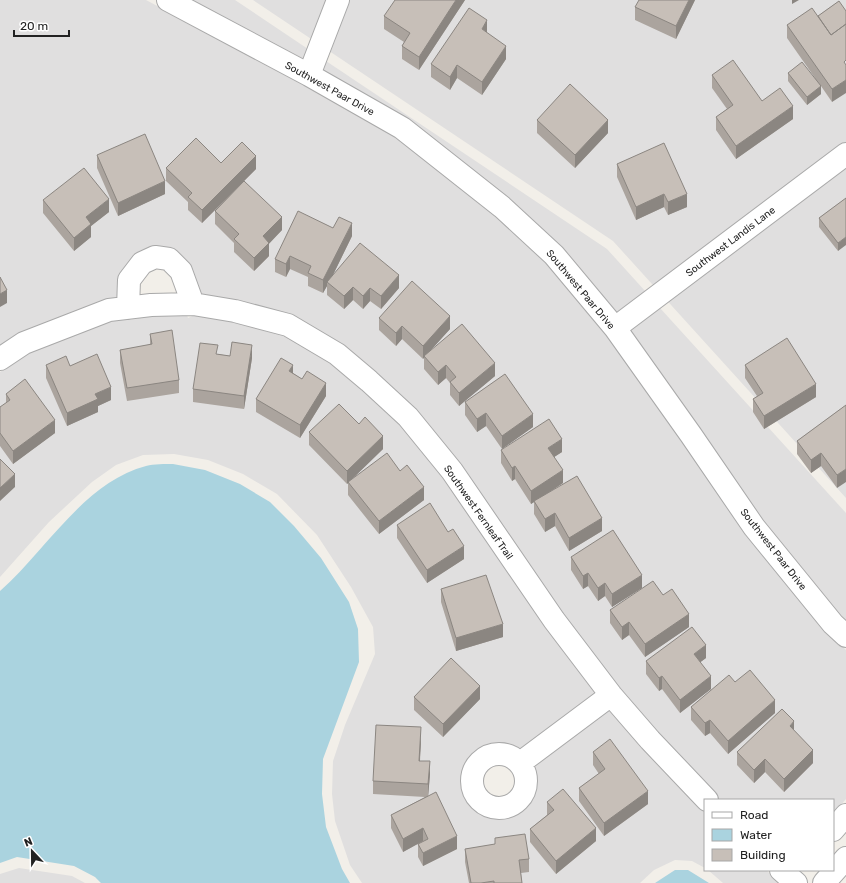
<svg xmlns="http://www.w3.org/2000/svg" width="846" height="883" viewBox="0 0 846 883" font-family="Rubik,sans-serif">
  <style>
    .residential { fill: #e0dfdf }
    .water { fill: #aad3df }
    .lines { fill: none; stroke-linecap: round; stroke-linejoin: round }
    .minor-casing { stroke: #a9a9a9; stroke-width: 24 }
    .minor { stroke: #fff; stroke-width: 22 }
    .wall { fill: #aba49e }
    .shaded-wall { fill: #8b8681 }
    .building { fill: #c7bfb8; stroke: #8b8681 }
    .labels { text-anchor: middle; stroke-width: 3; stroke-linejoin: round; paint-order: stroke }
    .street-label { font-size: 10px; fill: #222; stroke: #fff }
  </style>
  <rect width="100%" height="100%" fill="#f2efe9"/>
  <path class="residential" d="M0 0H146L306 85 397 137 496 214 548 263 607 335 826 631 846 650V799L833 814V800H720L656 733 619 689 562 614 414 409 236 301 199 294 151 247 134 256 121 273 119 298 0 346Z
    M189 0H235L308 49 304 61Z
    M253 0H846V498L613 241Z
    M326 61 607 249 646 292 616 314 322 71Z
    M660 308 846 513V622L761 521 629 331Z
    M187 315 188 318 195 315 233 321 285 335 332 362 402 424 444 477 597 693 520 751 510 745 497 743 477 750 466 764 462 782 465 795 476 810 497 819 514 816 525 809 535 789 536 776 533 768 610 709 643 747 705 813V868L692 861 675 860 654 870 640 883H362L350 865 335 821 332 794 333 761 345 725 375 654 373 627 351 587 317 535 277 494 243 474 208 460 174 454 143 455 116 465 92 482 49 522 0 577V372L29 353 112 320 137 319 138 317 153 316Z
    M19 868 72 876 85 883H0V874Z
    M708 870H766L780 883H723Z"/>
  <path class="water" d="M173 464 205 470 240 484 270 502 294 526 321 558 349 602 358 629 359 662 323 759 322 794 326 827 342 869 350 883H101L95 877 74 866 17 857 0 863V591C45 552 84 482 146 466 154 464 165 464 173 464Z
    M675 870H688L709 883H655Z"/>
  <g class="lines">
    <defs>
      <path id="minor" d="M168 0 309 75 402 128 502 207 554 255 615 328 691 435 754 527 833 624 846 636
        M309 75 338 0
        M128 308 129 280 142 263 155 257 169 259 181 271 193 304
        M615 328 846 154
        M0 359 24 343 109 310 151 305 193 304 235 311 288 325 337 354 369 381 408 417 452 471 554 620 611 695 650 740 707 800
        M472 781a27 27 0 1 1 54 0a27 27 0 1 1-54 0Z
        M520 763 611 695
        M833 830 846 815
        M781 870 796 883
        M824 883 846 858"/>
    </defs>
    <use href="#minor" class="minor-casing"/>
    <use href="#minor" class="minor"/>
  </g>
  <path class="wall" d="M465 0 419 70 402 59V46L404 42 384 29V16Z
    M695 0 676 39 635 20V7Z
    M839 1 832 102 821 86V94L807 105 788 81V73L815 78 787 38V25L818 16Z
    M506 59 482 95 457 78 450 90 431 77V64Z
    M712 75 762 101 793 119 736 159 716 130V117L727 109 712 88Z
    M537 120 608 133 575 168 537 133Z
    M97 155 165 194 118 216 97 168Z
    M221 163 256 169 244 181 282 230 269 243V256L254 271 234 252V243L215 224V211L225 200 202 223 188 210V202L166 181V168Z
    M617 164 687 207 668 215 664 207 636 220 617 177Z
    M846 198 838 251 819 227V218Z
    M43 200 109 212 91 226V237L74 251 43 213Z
    M333 228 352 236 332 277 399 288 381 309 370 301 363 309 353 300 344 309 327 295V286L323 293 308 286V277L290 269 286 277 275 272V259Z
    M379 318 450 329 428 353 495 376 459 406 450 395V383L446 378 438 385 424 369V357L423 359 402 339 396 346 379 330Z
    M150 334 179 380V393L127 401 120 363V350L150 345Z
    M218 354 230 356 252 358 244 409 193 402V389Z
    M46 365 70 366 111 400 98 406V412L67 426 46 378Z
    M745 365 816 397 764 429 753 412V399L757 396 745 378Z
    M293 373 326 396 300 438 256 412V399Z
    M6 394 55 433 13 464 0 446V407L6 403Z
    M465 402 533 427 502 449 486 426 477 432 465 415Z
    M846 405 837 488 821 466 811 473 797 454V441Z
    M359 424 383 449 347 484 309 445V432Z
    M501 450 562 452 554 457 563 483 547 494 602 531 569 551 555 526 545 532 534 514V502L531 504 515 479 512 481 501 463Z
    M400 471 424 500 379 534 348 495V482Z
    M397 525 464 559 427 583 397 538Z
    M571 557 642 588 612 607 605 596 598 601 588 586 583 589 571 570Z
    M441 589 503 637 456 651 441 602Z
    M663 595 689 627 645 657 629 635 622 640 610 623V610Z
    M706 658 700 662 711 689 680 713 662 689 659 691 646 674V661Z
    M735 682 775 713 728 754 710 733 705 736 691 720V707Z
    M414 697 480 699 443 737 414 710Z
    M794 731 813 763 784 792 765 772 754 783 737 765V752Z
    M421 740 420 761 430 774 428 796 457 849 423 866 418 857V844L423 841 403 852 391 828V815L425 797 373 794V781Z
    M593 752 648 804 604 836 579 801V788L599 774 593 765Z
    M547 802 596 841 556 874 530 842V829L547 815Z
    M495 838 529 859V872L521 873 522 883H469L465 862V849L495 845Z"/>
  <path class="shaded-wall" d="M456 0H465L419 70V57Z
    M689 0H695L676 39V26Z
    M792 0H799L792 4Z
    M487 20V33L482 29Z
    M506 46V59L482 95V82Z
    M457 65V78L450 90V77Z
    M846 80V93L832 102V89Z
    M821 86V94L807 105V97Z
    M793 106V119L736 159V146Z
    M608 120V133L575 168V155Z
    M256 156V169L202 223V210Z
    M165 181V194L118 216V203Z
    M664 194V207L636 220V207Z
    M687 194V207L668 215V202Z
    M109 199V212L91 226V237L74 251V238L86 217Z
    M282 217V230L267 246 269 243V256L254 271V258L263 236Z
    M352 223V236L329 283 327 282V286L323 293V280Z
    M846 237V245L838 251V243Z
    M290 256V269L286 277V264Z
    M399 275V288L381 309V296Z
    M353 287V300L344 309V296Z
    M370 288V301L363 309V296Z
    M7 290V303L0 307V294Z
    M450 316V329L423 359V346Z
    M402 326V339L396 346V333Z
    M252 345V358L244 409V396Z
    M495 363V376L459 406V393Z
    M293 365V378L289 371Z
    M446 365V378L438 385V372Z
    M326 383V396L300 438V425Z
    M816 384V397L764 429V416Z
    M111 387V400L98 406V412L67 426V413L95 394Z
    M486 413V426L477 432V419Z
    M533 414V427L502 449V436Z
    M55 420V433L13 464V451Z
    M383 436V449L347 484V471Z
    M562 439V452L548 461V448Z
    M821 453V466L811 473V460Z
    M515 466V479L512 481V468Z
    M846 469V482L837 488V475Z
    M563 470V483L531 504V491Z
    M15 474V487L0 501V488Z
    M424 487V500L379 534V521Z
    M555 513V526L545 532V519Z
    M602 518V531L569 551V538Z
    M464 546V559L427 583V570Z
    M588 573V586L583 589V576Z
    M642 575V588L612 607V594Z
    M605 583V596L598 601V588Z
    M689 614V627L645 657V644Z
    M629 622V635L622 640V627Z
    M503 624V637L456 651V638Z
    M706 645V658L694 667V654Z
    M662 676V689L659 691V678Z
    M711 676V689L680 713V700Z
    M480 686V699L443 737V724Z
    M775 700V713L728 754V741Z
    M710 720V733L705 736V723Z
    M794 721V734L790 726Z
    M421 727V740L419 774V761Z
    M813 750V763L784 792V779Z
    M765 759V772L754 783V770Z
    M430 761V774L428 798V784Z
    M648 791V804L604 836V823Z
    M423 828V841L403 852V839Z
    M596 828V841L556 874V861Z
    M457 836V849L423 866V853Z"/>
  <path class="building" d="M395 0H456L419 57 402 46 410 33 384 16Z
    M639 0H689L676 26 635 7Z
    M839 1 846 11V24L831 35 818 16Z
    M469 8 487 20 482 29 506 46 482 82 457 65 450 77 431 64Z
    M812 8 831 35 846 24V60L844 62 846 65V80L832 89 787 25Z
    M733 60 762 101 780 88 793 106 736 146 716 117 733 105 712 75Z
    M802 62 821 86 807 97 788 73Z
    M570 84 608 120 575 155 537 120Z
    M145 134 165 181 118 203 97 155Z
    M196 138 221 163 242 142 256 156 202 210 188 197 192 193 166 168Z
    M664 143 687 194 668 202 664 194 636 207 617 164Z
    M84 168 109 199 86 217 91 224 74 238 43 200Z
    M244 181 282 217 263 236 269 243 254 258 234 239 239 234 215 211Z
    M846 198V237L838 243 819 218Z
    M298 211 333 228 339 217 352 223 323 280 308 273 311 266 290 256 286 264 275 259Z
    M360 243 399 275 381 296 370 288 363 296 353 287 344 296 327 282Z
    M0 277 7 290 0 294Z
    M412 281 450 316 423 346 402 326 396 333 379 318Z
    M462 324 495 363 459 393 450 382 456 377 446 365 438 372 424 356Z
    M172 330 179 380 127 388 120 350 152 344 150 334Z
    M787 338 816 384 764 416 753 399 763 393 745 365Z
    M232 342 252 345 244 396 193 389 200 343 218 345 216 354 230 356Z
    M97 354 111 387 95 394 98 399 67 413 46 365 66 356 70 366Z
    M281 358 293 365 289 371 302 379 307 371 326 383 300 425 256 399Z
    M505 374 533 414 502 436 486 413 477 419 465 402Z
    M25 379 55 420 13 451 0 433V407L10 400 6 394Z
    M339 404 359 424 365 417 383 436 347 471 309 432Z
    M846 405V469L837 475 821 453 811 460 797 441Z
    M549 419 562 439 548 448 563 470 531 491 515 466 512 468 501 450Z
    M387 453 400 471 407 465 424 487 379 521 348 482Z
    M0 459 15 474 0 488Z
    M577 476 602 518 569 538 555 513 545 519 534 501Z
    M430 503 448 532 453 529 464 546 427 570 397 525Z
    M613 530 642 575 612 594 605 583 598 588 588 573 583 576 571 557Z
    M486 575 503 624 456 638 441 589Z
    M653 581 663 595 672 589 689 614 645 644 629 622 622 627 610 610Z
    M692 627 706 645 694 654 711 676 680 700 662 676 659 678 646 661Z
    M451 658 480 686 443 724 414 697Z
    M750 670 775 700 728 741 710 720 705 723 691 707 729 675 735 682Z
    M782 709 794 721 790 726 813 750 784 779 765 759 754 770 737 752Z
    M376 725 421 727 419 761H430L428 784 373 781Z
    M610 739 648 791 604 823 579 788 605 769 593 752Z
    M563 789 596 828 556 861 530 829 554 810 547 802Z
    M436 792 457 836 423 853 418 844 428 839 423 828 403 839 391 815Z
    M525 834 529 859 519 860 522 883H494V881L481 883H471L465 849 495 844V838Z"/>
  <g class="labels">
    <g class="street-label">
      <text transform="translate(330 88) rotate(29)" y="4">Southwest Paar Drive</text>
      <text transform="translate(730 241) rotate(-37)" y="4">Southwest Landis Lane</text>
      <text transform="translate(581 289) rotate(50)" y="4">Southwest Paar Drive</text>
      <text transform="translate(479 512) rotate(55)" y="4">Southwest Fernleaf Trail</text>
      <text transform="translate(774 549) rotate(52)" y="4">Southwest Paar Drive</text>
    </g>
  </g>
  <rect x="704" y="799" width="130" height="72" fill="#ffffff" stroke="#a7a7a7"/>
  <rect x="712" y="812" width="20" height="6" fill="#ffffff" stroke="#a7a7a7"/>
  <text x="740" y="819" font-size="12" fill="#222222">Road</text>
  <rect x="712" y="829" width="20" height="12" fill="#aad3df" stroke="#a7a7a7"/>
  <text x="740" y="839" font-size="12" fill="#222222">Water</text>
  <rect x="712" y="849" width="20" height="12" fill="#c7bfb8" stroke="#a7a7a7"/>
  <text x="740" y="859" font-size="12" fill="#222222">Building</text>
  <g transform="translate(32 851) rotate(338)" stroke="#ffffff" stroke-width="3" paint-order="stroke">
  <path d="M0-3L7 15L0 10L-7 15Z" fill="#222222"/>
  <text y="-6" font-size="11" font-weight="bold" text-anchor="middle" fill="#222222">N</text>
  </g>
  <path d="M14 30v6h55v-6" fill="none" stroke="#222222" stroke-width="2"/>
  <text x="20" y="30" font-size="12" fill="#222222" stroke="#ffffff" stroke-width="3" paint-order="stroke">20 m</text>
</svg>
